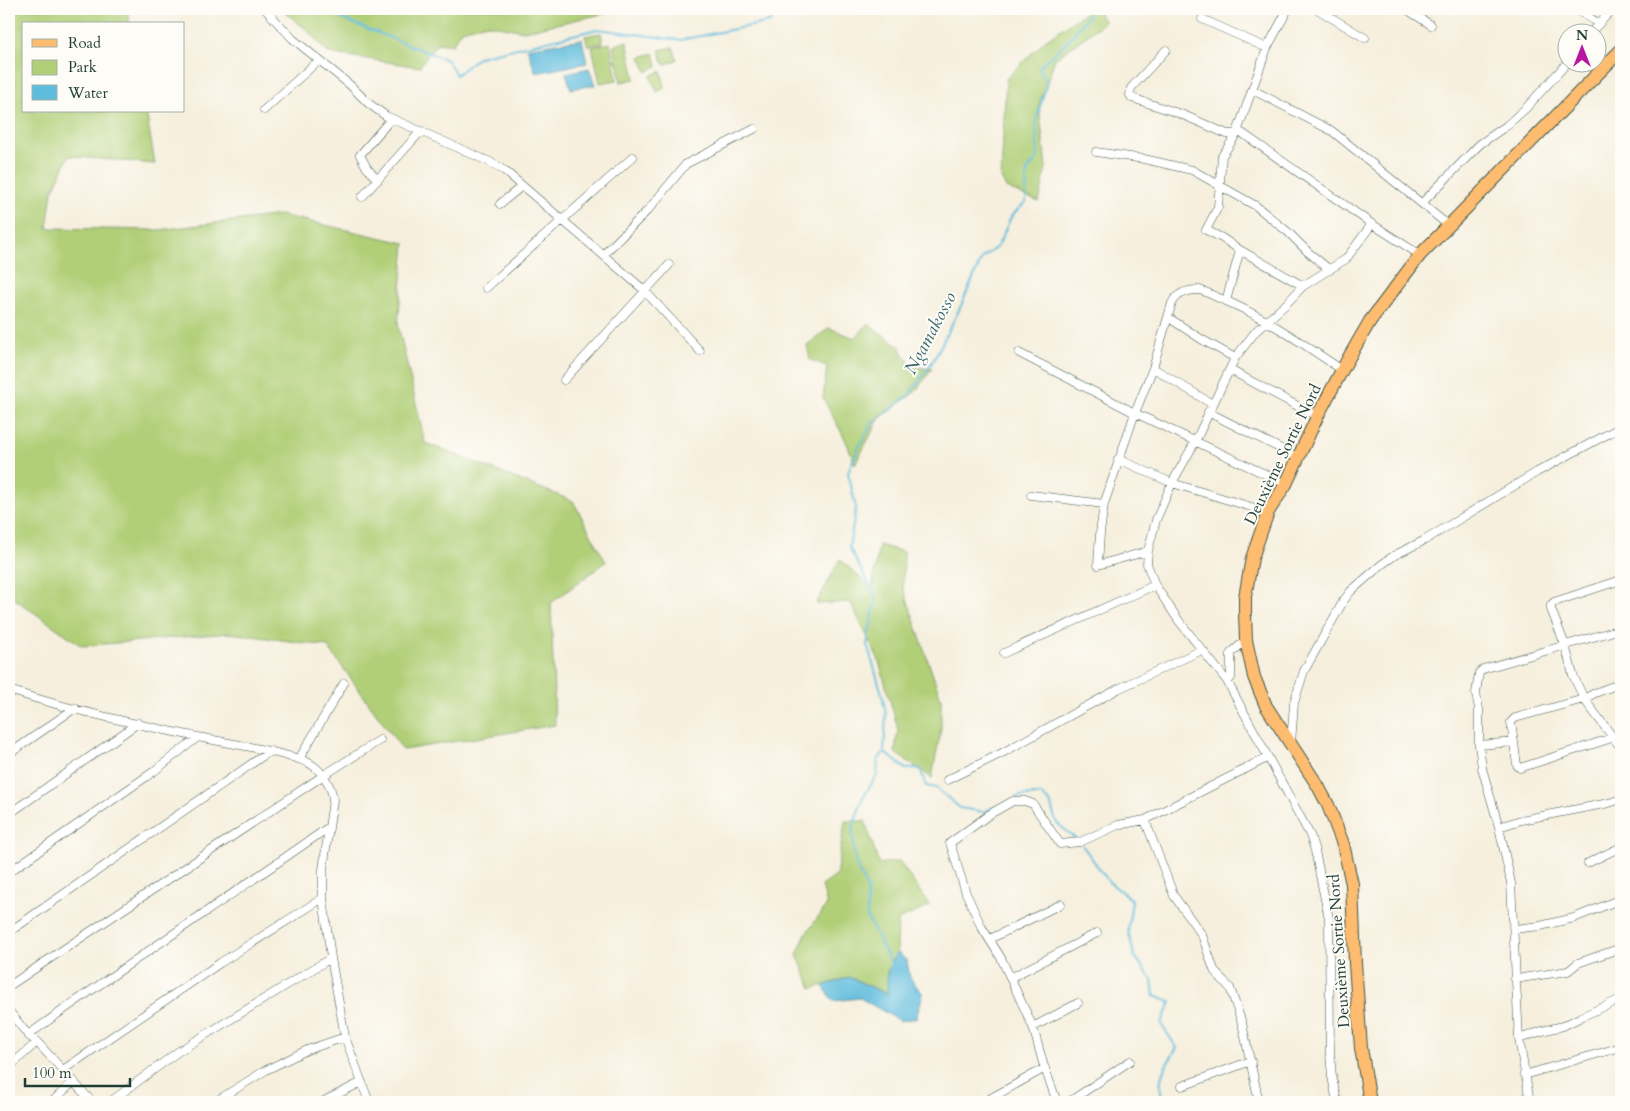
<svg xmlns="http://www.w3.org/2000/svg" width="1630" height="1111" viewBox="0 0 1630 1111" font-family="Cardo,serif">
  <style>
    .green { fill: #b0cf77; stroke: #688656 }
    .water { fill: #5ebcdd; stroke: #3e7c88 }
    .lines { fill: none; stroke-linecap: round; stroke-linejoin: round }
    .stream { stroke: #5ebcdd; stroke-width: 2 }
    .minor-casing { stroke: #3f584d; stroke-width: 9 }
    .primary-casing { stroke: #3f584d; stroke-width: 14 }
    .minor { stroke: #fff; stroke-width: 8 }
    .primary { stroke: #fdbc6f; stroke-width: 12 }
    .labels { text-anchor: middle; stroke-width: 4; stroke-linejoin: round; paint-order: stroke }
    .street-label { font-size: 16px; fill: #1f3d34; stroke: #fdfcf7 }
    .water-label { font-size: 18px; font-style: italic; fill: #326367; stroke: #fdfcf7 }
  </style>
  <rect width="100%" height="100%" fill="#fdfcf7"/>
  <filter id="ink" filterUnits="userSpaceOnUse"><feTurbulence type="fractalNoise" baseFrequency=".02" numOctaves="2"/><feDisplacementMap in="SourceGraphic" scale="10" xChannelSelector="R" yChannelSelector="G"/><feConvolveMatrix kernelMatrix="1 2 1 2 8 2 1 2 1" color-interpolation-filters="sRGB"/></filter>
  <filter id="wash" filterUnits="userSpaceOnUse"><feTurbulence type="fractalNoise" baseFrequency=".0096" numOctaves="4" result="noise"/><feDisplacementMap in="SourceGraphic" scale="20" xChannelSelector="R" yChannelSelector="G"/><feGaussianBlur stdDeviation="1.12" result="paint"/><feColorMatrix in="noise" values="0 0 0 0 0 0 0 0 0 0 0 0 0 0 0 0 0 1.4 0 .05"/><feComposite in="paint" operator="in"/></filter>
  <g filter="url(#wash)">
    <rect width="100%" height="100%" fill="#f6efdd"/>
    <path class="green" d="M9 9H128L130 24H24V111H146L155 164 69 156 52 192 47 228 159 230 280 215 405 243 398 325 425 443 573 501 606 562 551 603 555 725 403 750 327 646 229 633 82 646 9 595Z
      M281 9H625L524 31 487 24 461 30 452 45 437 43 419 67 328 53 307 30Z
      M1091 9H1096L1105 22 1055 59 1039 105 1046 167 1039 202 1006 188 1001 178 1006 79 1045 40Z
      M601 33 603 43 588 46 585 36Z
      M627 41 635 79 621 82 613 46Z
      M610 43 617 80 600 83 592 47Z
      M673 47 677 60 664 65 659 50Z
      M654 53 657 66 647 72 640 57Z
      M661 71 665 88 657 92 650 76Z
      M868 324 900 347 911 367 932 369 915 392 879 419 855 464 846 441 823 398 827 366 810 360 807 345 829 328 855 338Z
      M879 545 904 552 903 587 941 699V728L932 778 895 753 898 729 878 658 850 602 816 604 840 559 872 589Z
      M845 821H865L879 864 899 861 930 906 898 920 897 952 887 972 888 994 849 977 812 989 797 955 805 935 827 905 822 886 836 876Z"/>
    <path class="water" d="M582 39 587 63 536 73 527 48Z
      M589 68 595 85 571 89 566 73Z
      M897 952 907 961 910 978 923 994 916 1018 900 1021 860 998 833 1001 823 986 849 977 887 994V972Z"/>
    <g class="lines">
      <path class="stream" d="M340 18 447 60 456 75 479 57 598 29 680 40 770 22 779 10 786 9
        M884 752 906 769 920 768 926 786 936 788 960 808 984 812 995 807
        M1016 798 1020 796 1041 795 1050 802 1056 822 1077 840
        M1082 845 1109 882 1132 900 1128 930 1134 955 1152 980 1154 996 1171 1002 1161 1024 1177 1048C1164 1069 1156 1077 1163 1102
        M891 963 867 917V888L856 865 852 832 862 799 877 775 878 760 884 752 886 714 882 694 867 644 876 598 849 547 856 508 848 472 859 446 873 422 910 394 933 361 959 310 982 258 998 246 1012 215 1026 202 1027 171 1038 158 1036 120 1047 83 1039 67 1067 42 1089 15V9"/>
    </g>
  </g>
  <g filter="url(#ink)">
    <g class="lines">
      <defs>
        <path id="minor" d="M265 9 293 39 350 85 368 103 386 116 490 162 505 171 644 290 700 351
          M1288 9 1267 48 1236 135 1222 156 1218 207 1206 230 1222 238 1240 250 1303 286
          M1317 9 1365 38
          M1406 9 1431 25
          M1577 9 1599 24
          M1202 19 1267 48
          M1591 32 1610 12 1611 9
          M1166 50 1131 88 1130 95 1132 98 1181 114 1227 134 1242 133 1372 224 1420 255
          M1253 90 1332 131 1448 225
          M264 110 319 60
          M1096 152 1144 159 1192 170 1256 206 1288 232 1308 252 1330 270
          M378 180 367 168 360 155 391 119
          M362 197 421 131
          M1422 203 1480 144 1506 126 1526 108 1568 62
          M500 204 522 186
          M603 255 648 210 686 164 754 129
          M486 288 633 157
          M1226 301 1240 250
          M1169 318 1201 339 1235 358
          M1019 353 1135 413 1286 484
          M1153 368 1212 404
          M1230 370 1318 417
          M564 380 669 265
          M1208 412 1297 457
          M1118 459 1172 483 1268 512
          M1031 495 1104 504
          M1148 551 1098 565 1100 533 1104 504 1135 413 1153 368 1172 303C1177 294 1187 290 1198 290 1204 290 1213 296 1219 298 1264 316 1302 343 1342 370
          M1621 580 1554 602 1551 605V609L1565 645 1573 675 1584 699 1621 748
          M1004 653 1155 585
          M1227 681 1231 678V653L1246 640
          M1621 683 1595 693 1584 699 1515 718 1511 722 1517 765 1520 768 1621 735
          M9 690C70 710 135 724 198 737 227 743 256 747 284 755 293 757 301 759 309 763 322 770 332 786 333 800L323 869V898L331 958 345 1037 369 1102
          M1291 743 1294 703 1304 671 1344 600 1351 591 1381 565 1395 555 1425 540 1537 472 1621 427
          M1479 745 1514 742
          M9 754 75 708
          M299 759 344 683
          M947 780 1002 753 1118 689 1202 650
          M9 814 138 723
          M1145 820 1267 758
          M1499 827 1521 820 1609 803 1621 799
          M1588 863 1621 847
          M9 872 153 772 198 737
          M1514 929 1540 926 1574 918 1621 899
          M9 932 270 751
          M990 939 1061 904
          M1010 978 1097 933
          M1515 979 1568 971 1578 963 1621 948
          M9 986 324 775 380 740
          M9 1011 28 1035 37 1042 92 1102
          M1033 1027 1078 1003
          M28 1035C127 964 229 897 329 827
          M1519 1039 1542 1031 1563 1026 1583 1016 1621 999
          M9 1067 37 1042
          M63 1070 220 963 323 898
          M1524 1075 1621 1047
          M1182 1086 1251 1061
          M52 1102 74 1081
          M110 1102 179 1051 331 958
          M215 1102 266 1070 307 1050 345 1037
          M322 1102 362 1082
          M984 1102 1045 1068
          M1057 1102 1043 1063 1033 1027 1001 958 981 926 966 893 950 843 990 814 1013 801H1025L1033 804 1060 844 1080 842 1118 825 1145 820 1174 896 1202 935 1214 970 1230 988 1242 1023 1259 1102
          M1069 1102 1130 1061
          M1337 1102 1332 1077 1330 1053 1329 919 1315 851 1310 835 1227 681 1179 621 1155 585 1147 564 1148 551 1156 520 1172 483 1195 442 1235 358 1256 331 1286 304 1303 286 1346 259 1372 224
          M1530 1102 1519 1039 1511 883 1499 827 1482 768 1479 745V709L1476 693 1479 673 1483 669 1621 629"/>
        <path id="primary" d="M1370 1102 1361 1048 1355 963 1352 884 1343 844 1328 805 1318 786 1266 706 1254 677 1246 640 1245 614V597L1252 558 1268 512 1286 484 1318 415 1348 359 1370 321 1420 255 1621 50"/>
      </defs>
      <use href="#minor" class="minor-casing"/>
      <use href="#primary" class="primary-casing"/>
      <use href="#minor" class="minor"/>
      <use href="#primary" class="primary"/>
    </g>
  </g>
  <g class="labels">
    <g class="street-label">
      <text transform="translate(1282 454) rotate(-64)" y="6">Deuxième Sortie Nord</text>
      <text transform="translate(1338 951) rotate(-94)" y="6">Deuxième Sortie Nord</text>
    </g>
    <g class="water-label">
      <text transform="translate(930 333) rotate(-62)" y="6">Ngamakosso</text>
    </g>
  </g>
  <rect width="1630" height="1111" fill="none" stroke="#fdfcf7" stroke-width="30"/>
  <rect x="22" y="22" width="162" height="90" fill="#fdfcf7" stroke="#a4b0a9"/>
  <rect x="32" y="39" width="25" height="8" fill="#fdbc6f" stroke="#a4b0a9"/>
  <text x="68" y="48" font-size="15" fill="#1f3d34">Road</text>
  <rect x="32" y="60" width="25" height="15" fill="#b0cf77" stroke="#a4b0a9"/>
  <text x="68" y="72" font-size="15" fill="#1f3d34">Park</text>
  <rect x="32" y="85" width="25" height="15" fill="#5ebcdd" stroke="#a4b0a9"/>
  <text x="68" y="98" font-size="15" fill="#1f3d34">Water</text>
  <g transform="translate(1582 48)"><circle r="24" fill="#fdfcf7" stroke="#a4b0a9"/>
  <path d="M0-4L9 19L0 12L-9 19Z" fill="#b5179e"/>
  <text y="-8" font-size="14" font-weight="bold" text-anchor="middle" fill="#1f3d34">N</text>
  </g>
  <path d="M25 1078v8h105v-8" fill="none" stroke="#1f3d34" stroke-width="2.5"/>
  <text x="32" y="1078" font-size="15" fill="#1f3d34" stroke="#fdfcf7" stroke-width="4" paint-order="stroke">100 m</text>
</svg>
